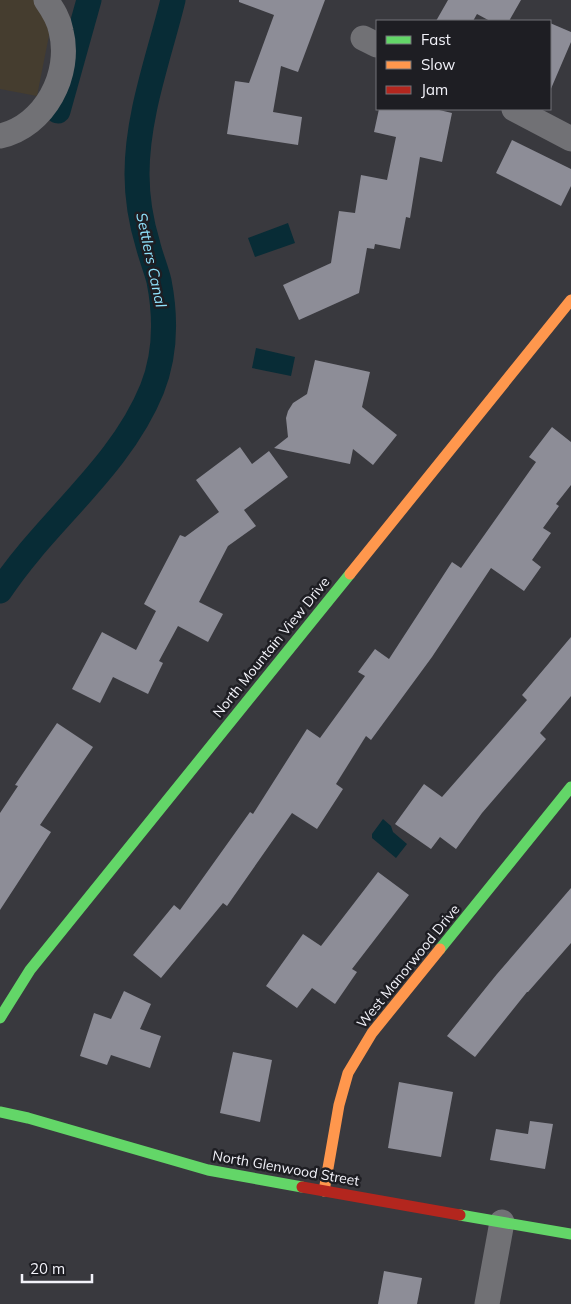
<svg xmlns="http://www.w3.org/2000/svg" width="571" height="1304" viewBox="0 0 571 1304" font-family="Mulish,sans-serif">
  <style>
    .commercial { fill: #453d2f }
    .water { fill: #082c36 }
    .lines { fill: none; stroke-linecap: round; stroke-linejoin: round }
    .canal { stroke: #082c36; stroke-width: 25 }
    .building { fill: #8d8d97 }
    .street { stroke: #717175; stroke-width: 25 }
    .fast { stroke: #63d668; stroke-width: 11 }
    .slow { stroke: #ff974d; stroke-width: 11 }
    .jam { stroke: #b3261e; stroke-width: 11 }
    .labels { text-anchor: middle; stroke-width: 5; stroke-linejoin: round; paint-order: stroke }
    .street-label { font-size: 14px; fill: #f2f2f9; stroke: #1e1e23 }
    .water-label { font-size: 15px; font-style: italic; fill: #91e3fd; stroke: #1e1e23 }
  </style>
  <rect width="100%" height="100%" fill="#39393e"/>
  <path class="commercial" d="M0 0H56L37 96 0 89Z"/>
  <path class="water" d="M288 223 295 243 255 257 248 238Z
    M256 348 295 357 291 376 252 368Z
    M383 819 391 826 393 832 407 844 396 858 372 838V834Z"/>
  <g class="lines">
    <path class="canal" d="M58 111 89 0
      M0 591C46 521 120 468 152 389 166 354 166 317 159 281 156 269 151 257 148 245 141 222 137 198 137 174 137 115 159 57 173 0"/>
  </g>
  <path class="building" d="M239 0H325L298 72 281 66 273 112 302 117 298 145 227 134 235 81 249 83 274 15 239 2Z
    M448 0H521L509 21H490L477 14 473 21H436Z
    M550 23 571 32V42L550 91Z
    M379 109H435L452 113 442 162 420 157 410 218 406 217 400 249 375 244 374 249 367 248 359 293 299 320 283 285 331 263 339 211 355 213 361 175 387 180 396 137 374 132Z
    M512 140 571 169V186L561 206 496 173Z
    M315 360 370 372 362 407 397 435 373 465 353 449 350 464 274 448 288 437 286 418 288 411 293 403 307 394Z
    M552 427 571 442V485L556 504 559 506 543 528 551 533 532 560 541 567 524 591 491 568 432 657 371 740 366 736 336 784 343 789 317 829 292 813 227 906 223 903 161 978 133 955 174 905 180 910 250 812 253 814 307 729 320 738 365 676 358 672 375 649 389 659 452 562 461 568 536 462 529 457Z
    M240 447 252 464 269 451 288 477 244 510 256 526 228 546 199 602 223 614 208 642 178 626 159 661 163 663 148 694 113 677 100 703 72 689 102 632 136 650 156 611 144 604 180 535 185 537 219 512 196 480Z
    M571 637V696L540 733 546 739 482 813 456 849 440 837 431 849 395 824 424 784 442 797 527 700 522 695Z
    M57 723 93 747 40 825 51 832 0 910V813L18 786 15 785Z
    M378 872 409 895 352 969 357 972 335 1004 312 988 297 1008 266 986 303 934 321 946Z
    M571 888V943L528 992H527L475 1057 447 1036 497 974Z
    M124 991 151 1004 140 1029 161 1036 150 1068 111 1055 107 1065 80 1056 94 1013 111 1019Z
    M233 1052 272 1060 260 1122 220 1113Z
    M399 1082 453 1092 441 1157 388 1148Z
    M530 1121 553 1124 545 1169 490 1160 496 1129 528 1134Z
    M384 1271 422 1278 417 1304H378Z"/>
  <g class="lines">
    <path class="street" d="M363 38 377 45
      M514 109 571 139
      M0 136C45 126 72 74 61 31 59 19 53 10 46 0
      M487 1304 502 1222"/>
    <path class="fast" d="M440 949 571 787
      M0 1018 30 970 350 574
      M0 1112 28 1118 208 1170 302 1187
      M460 1215 571 1234"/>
    <path class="slow" d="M350 574 571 300
      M324 1191 339 1105 348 1073 372 1033 440 949"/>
    <path class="jam" d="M302 1187 460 1215"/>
  </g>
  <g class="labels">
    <g class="street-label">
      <text transform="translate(271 647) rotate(-51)" y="5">North Mountain View Drive</text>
      <text transform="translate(408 966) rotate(-51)" y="5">West Manorwood Drive</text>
      <text transform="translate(286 1168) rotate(10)" y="5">North Glenwood Street</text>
    </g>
    <g class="water-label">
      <text transform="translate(151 260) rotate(78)" y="5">Settlers Canal</text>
    </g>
  </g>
  <rect x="376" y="20" width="175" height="90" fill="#1e1e23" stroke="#737379"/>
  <rect x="386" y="36" width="25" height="8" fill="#63d668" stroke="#737379"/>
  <text x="421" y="45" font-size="15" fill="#f2f2f9">Fast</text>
  <rect x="386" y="61" width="25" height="8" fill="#ff974d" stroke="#737379"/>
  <text x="421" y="70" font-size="15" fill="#f2f2f9">Slow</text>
  <rect x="386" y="86" width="25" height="8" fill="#b3261e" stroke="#737379"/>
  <text x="421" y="95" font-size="15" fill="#f2f2f9">Jam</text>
  <path d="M22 1274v8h70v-8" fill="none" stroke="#f2f2f9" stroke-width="2.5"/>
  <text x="30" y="1274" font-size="15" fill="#f2f2f9" stroke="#1e1e23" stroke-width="4" paint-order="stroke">20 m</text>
</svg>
